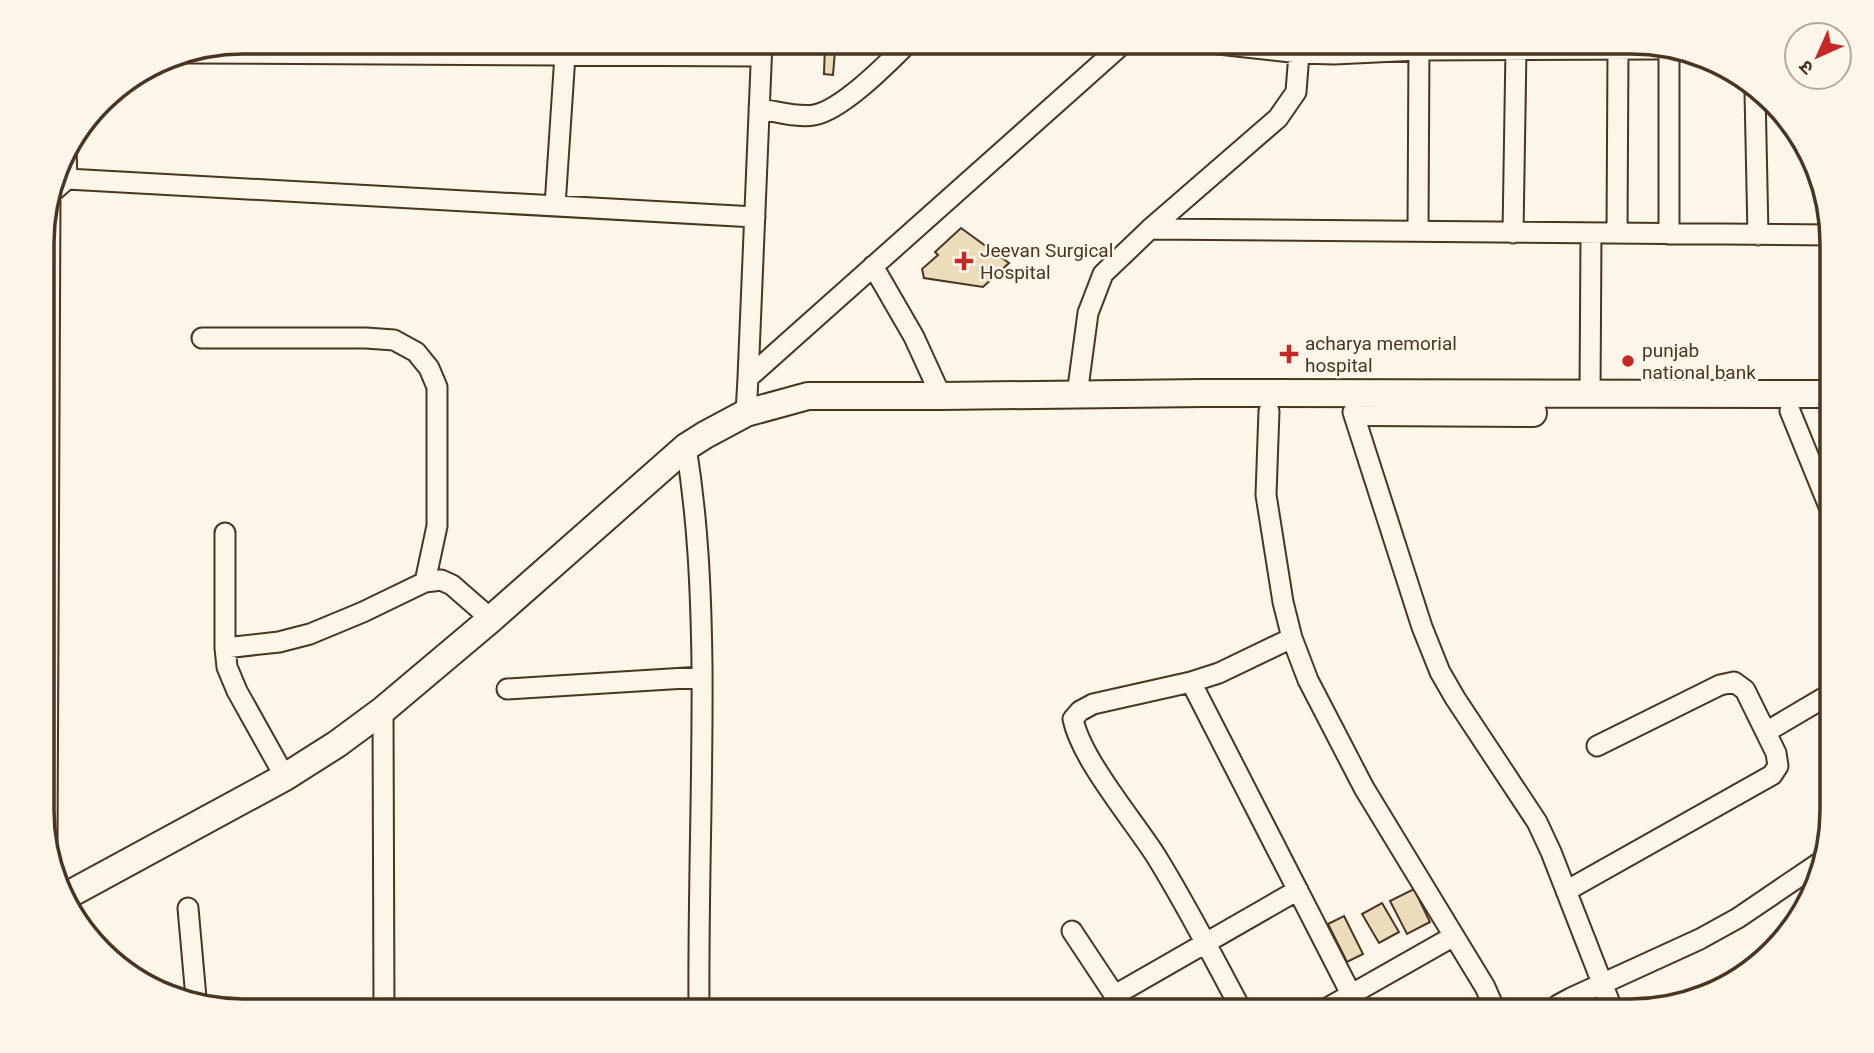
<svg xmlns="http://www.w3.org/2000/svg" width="1874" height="1053" viewBox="0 0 1874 1053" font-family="Roboto,'Noto Sans Devanagari',sans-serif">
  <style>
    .building { fill: #ecdcbc; stroke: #4a3520; stroke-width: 2 }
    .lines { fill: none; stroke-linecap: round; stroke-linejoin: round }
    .minor-casing { stroke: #4a3520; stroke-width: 23 }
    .highway-casing { stroke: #4a3520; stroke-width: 30 }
    .minor { stroke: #fbf6e9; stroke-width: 19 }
    .highway { stroke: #fbf6e9; stroke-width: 26 }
    .poi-dot { fill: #c62828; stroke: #fbf6e9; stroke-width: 2.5 }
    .labels { text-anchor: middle; stroke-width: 5; stroke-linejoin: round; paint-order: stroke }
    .poi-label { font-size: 19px; fill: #4a3520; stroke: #fbf6e9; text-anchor: start }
    .rim { fill: none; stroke: #4a3520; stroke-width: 3.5 }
  </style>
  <rect width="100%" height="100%" fill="#fbf6e9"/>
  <path class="building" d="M809 42H867V52L835 51 833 75 824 74 825 45 809 44Z
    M961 228 1009 263 983 287 924 278 922 269 938 255 935 252Z
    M1414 889 1430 922 1407 934 1390 901Z
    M1382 903 1399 932 1379 943 1362 914Z
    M1344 916 1363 954 1347 962 1328 924Z
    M1407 1000 1413 1011H1387Z"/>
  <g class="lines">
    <defs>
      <path id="minor" d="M1200 42 1299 53 1334 54 1418 50 1656 49
        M188 53 761 56
        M1755 92 1758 235
        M759 109C776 111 797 118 814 115 842 110 888 63 909 42
        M66 149 67 179
        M51 193 67 179 755 217
        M555 206 565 55
        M1150 229 1832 235
        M1418 231 1419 42
        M1513 233 1516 49
        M1617 233 1618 49
        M1669 234V52
        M873 266 914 337 941 396
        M202 338H366L394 340 416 352 429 368 437 387V526L425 582
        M748 378 762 42
        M1077 395 1088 313 1103 274 1150 229 1278 118 1296 92 1299 53
        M1590 395 1591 234
        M1269 411 1266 495 1283 602 1292 638 1308 680 1364 788 1485 987 1492 1003 1491 1011
        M1790 411 1832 514
        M1353 412 1422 627 1440 672 1455 698 1537 822 1551 852 1613 1011
        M746 413 748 378 1125 42
        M686 447C698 520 701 591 702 665 703 780 698 895 699 1011
        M225 533V648L227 667 237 691 285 777
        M225 648 279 642 310 634 363 612 425 582 441 580 452 585 491 619
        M1191 682 1351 994
        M507 689 702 677
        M383 710 384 1011
        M1766 732 1832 693
        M47 845 50 196
        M1566 891 1772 775 1778 766 1776 753 1745 690 1734 682 1720 685 1597 746
        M188 908 196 998
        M1072 931 1125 1011
        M1115 995 1298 890
        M1242 1011C1214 959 1187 906 1156 856 1133 820 1081 759 1073 719L1080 711 1093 704 1191 682 1219 673 1292 638
        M1322 1011 1454 936
        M1555 1011 1558 1005 1571 998 1700 939 1738 918 1819 863"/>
      <path id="highway" d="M1365 412 1533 413
        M66 896 285 777 337 744 383 710 491 619 686 447 705 435 746 413 808 396H941L1203 393 1832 394"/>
    </defs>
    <use href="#minor" class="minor-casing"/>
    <use href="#highway" class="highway-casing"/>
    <use href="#minor" class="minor"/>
    <use href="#highway" class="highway"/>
  </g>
  <g class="poi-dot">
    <path d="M960.5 250.5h7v7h7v7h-7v7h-7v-7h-7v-7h7z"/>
    <path d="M1285.5 343.5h7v7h7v7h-7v7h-7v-7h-7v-7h7z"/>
    <circle cx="1628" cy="361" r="7"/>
  </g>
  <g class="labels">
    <g class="poi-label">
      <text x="980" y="257">Jeevan Surgical<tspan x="980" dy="22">Hospital</tspan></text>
      <text x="1305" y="350">acharya memorial<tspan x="1305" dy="22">hospital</tspan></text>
      <text x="1642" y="357">punjab<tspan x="1642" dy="22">national bank</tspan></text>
    </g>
  </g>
  <path d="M0 0H1874V1053H0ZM243 54H1631A189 189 0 0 1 1820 243V810A189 189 0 0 1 1631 999H243A189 189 0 0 1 54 810V243A189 189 0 0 1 243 54Z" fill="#fbf6e9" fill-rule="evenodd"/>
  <path class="rim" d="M243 54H1631A189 189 0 0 1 1820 243V810A189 189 0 0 1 1631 999H243A189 189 0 0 1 54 810V243A189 189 0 0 1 243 54Z"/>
  <g transform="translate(1818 56) rotate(225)"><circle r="33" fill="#fbf6e9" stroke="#b4a999" stroke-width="2"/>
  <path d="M0-5L12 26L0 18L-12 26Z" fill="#c62828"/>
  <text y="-10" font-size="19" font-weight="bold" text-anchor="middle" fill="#4a3520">उ</text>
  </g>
</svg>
